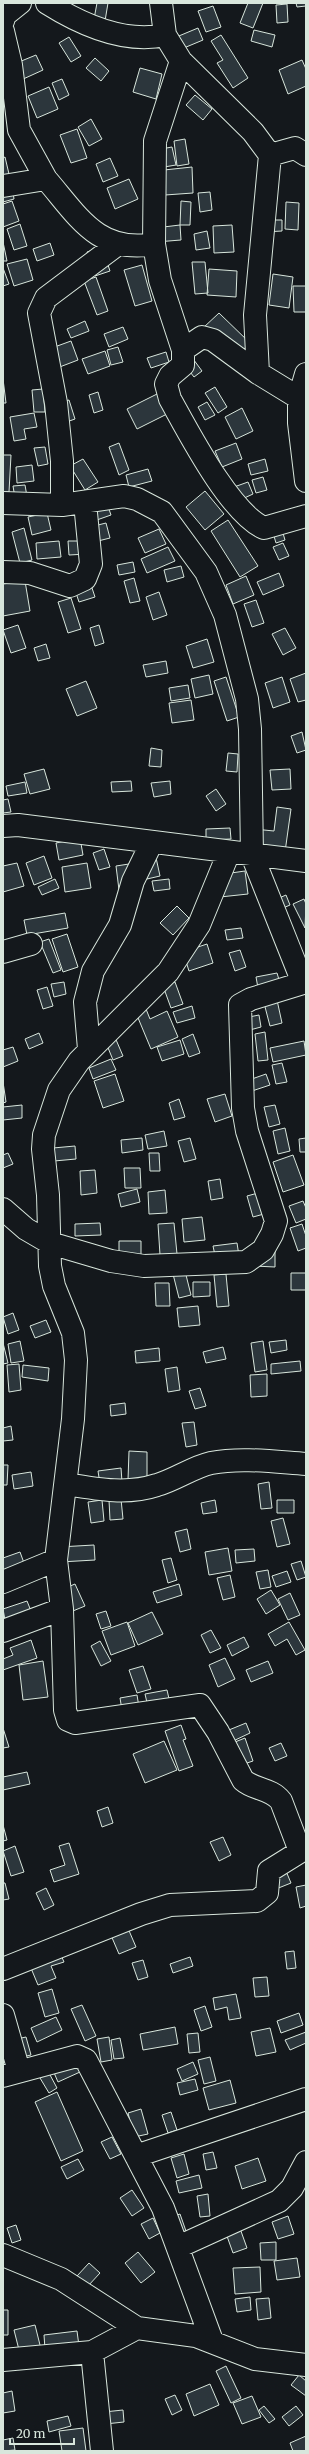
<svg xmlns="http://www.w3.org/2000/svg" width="309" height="2454" viewBox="0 0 309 2454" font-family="Merriweather,serif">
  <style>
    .building { fill: #2c363c; stroke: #d8e6dc }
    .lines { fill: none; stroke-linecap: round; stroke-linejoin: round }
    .minor-casing { stroke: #d8e6dc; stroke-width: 24 }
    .minor { stroke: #14181c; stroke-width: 22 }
  </style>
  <rect width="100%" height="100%" fill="#14181c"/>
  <path class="building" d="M97 3H108L105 21 94 19Z
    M248 3H263L253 28 240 23Z
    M296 3H306V6L297 7Z
    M287 4 288 22 277 23 276 5Z
    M213 6 221 27 206 32 198 11Z
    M198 28 203 40 179 50 174 38Z
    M254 30 275 35 272 47 251 41Z
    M221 35 248 78 233 88 217 63 223 60 211 41Z
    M69 37 81 56 71 62 59 43Z
    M36 55 43 70 21 80 14 64Z
    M95 58 109 71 101 81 86 68Z
    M302 60 306 69V86L288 94 279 70Z
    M140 68 162 74 156 99 133 92Z
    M62 79 69 95 59 100 52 83Z
    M49 87 58 109 37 118 28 96Z
    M195 95 212 109 203 120 186 105Z
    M91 119 102 139 89 146 78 127Z
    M77 129 87 158 71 163 60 135Z
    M185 139 189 164 177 166 174 141Z
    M172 147 176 165 164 167 161 149Z
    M5 157 9 174 3 176V158Z
    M110 158 118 176 103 182 96 164Z
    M192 167 193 193 165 195 164 170Z
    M129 179 138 199 115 209 107 188Z
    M12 186 14 199 3 202V188Z
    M210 192 212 210 200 212 198 193Z
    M12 201 19 221 3 227V204Z
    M181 201 191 202 190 225H180Z
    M286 202 299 203 298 230 285 229Z
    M263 220H282V231L264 232Z
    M20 224 27 246 14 250 7 229Z
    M180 225 181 240 156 242 155 228Z
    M232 225 234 252 214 253 213 226Z
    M207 231 210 248 196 250 194 234Z
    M3 242 7 261H3Z
    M50 243 54 255 37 261 33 249Z
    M102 247 110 271 95 276 87 252Z
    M27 259 33 280 14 286 7 264Z
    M192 262H205L208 293 195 294Z
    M142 265 152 301 135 306 124 270Z
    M3 268 9 284 3 286Z
    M209 269 237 271 236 297 207 295Z
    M273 274 293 277 289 308 269 305Z
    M96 277 108 311 97 315 84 281Z
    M293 286H306V312H294Z
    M219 313 250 343 234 359 203 328Z
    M85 321 89 331 71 338 67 329Z
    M123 327 128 339 109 347 104 334Z
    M71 341 78 360 57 368 49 349Z
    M118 347 123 362 111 365 107 350Z
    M185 348 202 371 194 377 177 355Z
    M105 351 110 366 88 374 82 359Z
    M166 352 169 362 151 368 147 358Z
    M3 379 6 403H3Z
    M215 387 227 407 218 413 205 393Z
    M43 389 45 412H34L32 390Z
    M98 392 103 410 94 413 89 395Z
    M159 393 169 413 137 429 127 409Z
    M69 400 75 419 58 425 51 405Z
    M207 402 215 415 205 420 198 407Z
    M242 408 253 431 236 439 225 417Z
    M34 413 37 427 24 429 26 439 14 441 10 417Z
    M119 443 129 470 119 475 109 447Z
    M236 443 242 459 222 467 215 451Z
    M45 447 48 464 38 466 34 448Z
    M3 455H11L9 492H3Z
    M83 459 98 482 85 490 70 466Z
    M265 459 268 471 251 475 248 464Z
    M32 465 34 481 17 483 16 467Z
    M148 469 152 481 129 487 126 475Z
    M263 477 267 490 256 493 252 480Z
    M248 482 253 494 240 500 234 487Z
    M25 485 29 508 17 510 13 486Z
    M205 491 224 514 205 530 186 507Z
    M106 501 111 515 94 521 89 507Z
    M47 513 51 530 32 535 28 517Z
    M228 520 258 566 240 577 211 531Z
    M106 523 110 538 98 541 94 526Z
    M280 523 285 540 276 543 271 526Z
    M24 528 32 560 20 563 12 532Z
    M159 529 166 544 145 553 138 538Z
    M59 541 61 557 37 559 36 543Z
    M68 541H86L87 554 69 555Z
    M283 543 289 556 279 560 273 547Z
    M168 547 175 561 147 573 141 559Z
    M133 562 135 572 119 575 117 565Z
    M181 566 184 577 167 582 164 570Z
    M279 573 284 586 263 595 257 582Z
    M246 576 254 595 233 604 226 585Z
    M134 578 140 601 130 603 124 581Z
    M25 581 30 611 3 616V584Z
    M91 585 95 597 79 602 75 590Z
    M159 592 167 615 153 620 146 597Z
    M71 598 81 629 68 633 58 602Z
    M256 600 264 623 252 627 244 604Z
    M18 625 26 648 11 653 3 630Z
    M99 625 104 643 95 646 90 628Z
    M285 628 296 648 283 655 272 634Z
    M207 639 214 662 193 668 186 646Z
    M46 644 50 658 38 661 34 648Z
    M166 661 168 673 146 677 143 665Z
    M306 673V700L298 702 290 679Z
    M209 675 213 694 195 698 191 679Z
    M226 677 239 717 227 721 214 681Z
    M282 677 290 702 273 708 265 683Z
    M86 681 97 708 77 716 66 689Z
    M188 685 190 698 171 701 169 688Z
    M191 700 194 720 172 723 169 703Z
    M302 732 306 750 297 753 291 736Z
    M151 748 162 750 161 767 149 766Z
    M228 753 238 754 237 772 226 771Z
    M44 769 50 789 30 794 24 774Z
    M290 769 291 789 272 790 270 770Z
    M131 781 132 791 112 792 111 782Z
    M170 781 171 794 154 797 151 783Z
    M25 782 27 793 8 796 6 786Z
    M216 789 226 804 216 811 206 796Z
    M8 799 11 812 3 813V800Z
    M277 807 291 809 285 852 252 848 254 829 274 831Z
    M230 828 231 839 206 840V829Z
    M80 838 83 855 59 860 56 843Z
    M104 849 110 867 99 870 93 853Z
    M155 853 160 876 147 879 142 856Z
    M44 856 52 878 34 885 26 863Z
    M17 863 24 886 3 892V866Z
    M87 863 91 888 65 892 62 867Z
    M129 864 132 888 119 890 116 866Z
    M245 871 248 894 220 897 217 875Z
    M55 879 59 888 42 895 38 887Z
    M169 879 170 889 154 891 152 881Z
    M286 895 290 905 274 912 270 902Z
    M304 899 306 904 305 928 293 904Z
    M177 906 189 918 173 935 160 923Z
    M65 913 68 928 27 935 24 920Z
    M241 928 243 938 227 940 225 930Z
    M67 934 78 967 63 972 52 939Z
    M49 939 61 970 53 973 40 942Z
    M207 944 213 963 189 971 183 952Z
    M240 950 246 967 235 971 229 953Z
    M277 973 280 983 258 988 256 977Z
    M64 982 66 994 54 997 51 984Z
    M175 982 183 1004 171 1008 163 986Z
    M47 987 53 1006 43 1009 37 990Z
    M277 1000 282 1023 270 1026 264 1003Z
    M192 1006 195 1018 177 1023 173 1012Z
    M146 1009 150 1019 167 1011 178 1037 151 1049 136 1013Z
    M259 1015 261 1027 246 1031 244 1018Z
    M111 1028 123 1056 113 1060 102 1033Z
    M265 1032 268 1060 258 1061 255 1034Z
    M39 1033 43 1043 29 1049 25 1039Z
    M193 1034 200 1053 189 1057 182 1039Z
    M180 1040 184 1054 162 1061 157 1047Z
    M304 1041 306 1055 273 1062 270 1048Z
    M13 1047 18 1061 3 1067V1050Z
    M111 1059 116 1070 93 1079 89 1068Z
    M282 1063 287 1082 276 1084 272 1065Z
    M115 1074 124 1101 103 1108 94 1081Z
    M266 1074 270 1085 252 1091 249 1080Z
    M3 1082 6 1102 3 1103Z
    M225 1094 232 1116 215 1122 207 1099Z
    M179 1099 185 1117 174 1120 169 1103Z
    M22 1105V1118L3 1120V1107Z
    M275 1105 280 1124 269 1127 264 1107Z
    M285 1128 290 1151 278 1154 273 1131Z
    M164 1131 167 1146 148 1149 145 1135Z
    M142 1138 143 1150 122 1153 121 1140Z
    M190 1138 196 1159 184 1162 178 1141Z
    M306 1138V1152H300L299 1139Z
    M75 1146 76 1159 54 1161 53 1148Z
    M8 1153 13 1164 3 1168V1155Z
    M149 1153H159L160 1171H150Z
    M293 1155 304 1185 283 1192 273 1162Z
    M124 1168H140L141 1188H125Z
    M95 1170 97 1193 81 1195 80 1171Z
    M220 1179 223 1198 211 1200 208 1181Z
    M137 1189 140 1202 121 1207 118 1194Z
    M165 1190 167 1213 149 1214 148 1192Z
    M258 1193 264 1214 253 1217 247 1196Z
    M303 1201 306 1208V1219L296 1223 289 1206Z
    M202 1217 205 1240 184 1242 182 1219Z
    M100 1223 101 1235 75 1236V1224Z
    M174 1223 177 1254 160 1255 158 1224Z
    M302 1224 306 1236V1248L298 1251 290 1228Z
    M119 1241H141V1258H119Z
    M237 1243 239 1256 216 1260 213 1246Z
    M275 1251V1267L254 1266Z
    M185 1271 191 1295 179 1298 173 1274Z
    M291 1273H306V1290H291Z
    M226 1274 229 1306 217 1307 214 1275Z
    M193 1282H210V1296L193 1297Z
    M155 1283H169L170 1306H156Z
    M198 1306 200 1325 179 1327 177 1308Z
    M13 1313 19 1330 8 1334 3 1317Z
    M46 1320 51 1332 35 1338 30 1326Z
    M286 1340 287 1350 271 1353 269 1342Z
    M20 1341 24 1361 11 1363 8 1344Z
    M263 1341 267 1370 255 1372 251 1343Z
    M3 1343 8 1363 3 1364Z
    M223 1347 226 1359 206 1363 203 1352Z
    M159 1348 160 1361 136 1363 135 1351Z
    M300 1361 301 1371 271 1374V1364Z
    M19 1364 21 1390 9 1392 7 1365Z
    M23 1365 49 1368 48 1381 22 1377Z
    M177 1367 180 1390 168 1392 165 1369Z
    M267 1374V1396L251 1397 250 1375Z
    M200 1388 206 1406 195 1409 189 1391Z
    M125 1403 126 1414 111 1416 110 1405Z
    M194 1422 197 1445 186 1447 182 1423Z
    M11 1426 13 1440 3 1441V1428Z
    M129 1451 147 1452V1480H128Z
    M3 1465H8L7 1485H3Z
    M121 1468 122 1482 100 1484 98 1471Z
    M31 1472 33 1486 14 1489 12 1475Z
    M269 1482 272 1508 261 1509 258 1484Z
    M121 1499 123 1519 110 1520 109 1500Z
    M102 1500 104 1521 91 1523 88 1502Z
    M215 1500 217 1512 203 1514 201 1503Z
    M277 1500H294V1513H277Z
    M283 1518 290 1544 277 1547 271 1521Z
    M187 1529 191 1549 180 1552 175 1532Z
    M94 1545 95 1560 60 1562 59 1547Z
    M228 1548 232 1571 209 1575 205 1552Z
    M254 1549 255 1561 236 1563 235 1550Z
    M20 1552 24 1563 3 1570V1558Z
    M171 1558 177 1580 168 1583 162 1560Z
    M301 1561 306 1577 297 1580 291 1564Z
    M268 1570 271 1587 260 1589 256 1572Z
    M287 1571 291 1582 276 1587 272 1576Z
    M230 1575 235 1597 223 1600 217 1578Z
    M75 1584 85 1606 68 1613 58 1591Z
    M179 1584 182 1595 157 1603 153 1592Z
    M271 1590 280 1605 266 1614 257 1599Z
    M290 1593 300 1615 288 1620 278 1599Z
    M27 1601 31 1611 5 1620 3 1609Z
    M106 1611 111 1626 101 1629 96 1614Z
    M152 1612 163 1634 138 1645 128 1623Z
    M127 1622 135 1646 111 1655 102 1631Z
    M289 1622 305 1650 296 1655 287 1639 275 1646 268 1634Z
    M211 1630 221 1648 210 1653 201 1635Z
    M244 1637 249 1647 232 1656 227 1645Z
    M31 1640 37 1658 3 1670V1659L13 1655 10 1648Z
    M100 1641 111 1661 101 1666 91 1646Z
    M225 1658 235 1679 218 1687 209 1665Z
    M43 1661 48 1697 23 1700 19 1665Z
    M268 1661 273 1673 251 1682 246 1670Z
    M143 1666 151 1689 137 1693 129 1670Z
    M167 1690 170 1703 148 1707 145 1694Z
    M137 1695 139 1707 122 1710 120 1698Z
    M246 1723 250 1733 229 1743 224 1732Z
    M181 1725 186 1739 183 1740 193 1766 179 1771 165 1731Z
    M3 1728 9 1747 3 1748Z
    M245 1738 253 1761 238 1766 230 1744Z
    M164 1741 177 1770 145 1783 133 1754Z
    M281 1743 287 1756 275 1761 269 1748Z
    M27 1772 30 1784 3 1790V1777Z
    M108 1807 113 1823 102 1827 97 1811Z
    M3 1825 7 1840 3 1841Z
    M223 1837 231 1855 219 1861 210 1842Z
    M69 1843 79 1874 54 1882 50 1870 65 1865 59 1846Z
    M15 1846 24 1872 11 1876 3 1851Z
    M283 1864 291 1883 276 1889Z
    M3 1883H5L9 1899 3 1900Z
    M306 1885V1906L300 1908 296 1887Z
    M46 1888 54 1905 44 1910 36 1893Z
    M124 1919 136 1947 119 1954 107 1926Z
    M58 1948 64 1962 51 1966 56 1978 38 1985 28 1961Z
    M294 1951 296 1968 287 1969 285 1952Z
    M190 1957 193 1966 173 1973 170 1964Z
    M143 1960 148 1977 138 1980 132 1963Z
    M267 1977 269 1996 255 1997 253 1978Z
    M52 1989 59 2013 45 2017 38 1993Z
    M236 1994 241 2018 229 2020 227 2007 215 2010 213 1998Z
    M82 2005 96 2036 85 2041 71 2009Z
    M205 2006 212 2027 201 2031 194 2010Z
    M299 2013 303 2025 281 2033 277 2021Z
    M56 2017 62 2030 37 2042 31 2028Z
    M175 2027 178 2044 143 2050 140 2034Z
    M270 2028 276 2052 256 2056 251 2032Z
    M306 2032V2043L290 2050 285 2040Z
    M198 2033 200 2052 189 2053 187 2034Z
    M26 2037 31 2055 22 2057 17 2039Z
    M109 2037 112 2060 101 2062 97 2039Z
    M120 2038 124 2058 114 2059 111 2040Z
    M71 2051 80 2072 58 2082 49 2061Z
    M210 2057 216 2081 204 2084 198 2060Z
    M193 2062 198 2074 182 2081 177 2069Z
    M49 2073 57 2088 49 2093 40 2078Z
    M195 2079 198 2090 180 2095 177 2083Z
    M230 2080 236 2103 209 2110 203 2088Z
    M57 2092 83 2151 61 2161 35 2102Z
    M141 2109 148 2134 134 2137 128 2113Z
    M171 2112 177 2130 168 2133 162 2115Z
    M112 2137 121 2154 110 2159 101 2142Z
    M213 2152 217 2168 206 2170 203 2154Z
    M184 2154 189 2174 177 2178 171 2158Z
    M258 2158 266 2181 242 2189 235 2166Z
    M78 2159 84 2170 67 2179 61 2167Z
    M199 2175 202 2188 179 2193 176 2181Z
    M132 2190 144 2208 132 2216 120 2198Z
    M208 2194 210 2216 200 2217 197 2196Z
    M180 2214 187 2234 173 2239 166 2219Z
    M288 2216 294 2234 278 2239 272 2222Z
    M153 2218 160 2233 149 2239 141 2224Z
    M237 2220 247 2248 233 2253 223 2225Z
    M16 2225 21 2240 12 2243 7 2228Z
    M276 2242V2260H261L260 2243Z
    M138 2252 155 2272 141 2283 125 2263Z
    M297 2258 300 2277 277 2280 274 2261Z
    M89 2263 100 2273 88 2286 77 2276Z
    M260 2267 261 2292 235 2294 233 2268Z
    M250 2297 251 2310 237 2312 235 2299Z
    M269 2298 271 2318 258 2320 256 2299Z
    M3 2310H8V2335H3Z
    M35 2325 41 2349 20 2354 14 2330Z
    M77 2331 79 2346 45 2349 44 2335Z
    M226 2366 241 2398 231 2403 216 2371Z
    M299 2375 306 2381V2396L291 2385Z
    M210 2384 219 2405 194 2416 186 2394Z
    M12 2391 15 2411 3 2413V2393Z
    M175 2395 182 2410 172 2415 165 2399Z
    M252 2396 261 2417 242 2424 233 2403Z
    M264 2406 275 2419 269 2423 259 2410Z
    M296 2406 303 2415 289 2426 282 2417Z
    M123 2410 124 2422 105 2424 104 2412Z
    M68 2416 71 2426 49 2432 47 2421Z
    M83 2428 86 2451H62L59 2431Z
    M306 2436V2451H293L290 2443Z
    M13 2438 15 2450 3 2451V2440Z"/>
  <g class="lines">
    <defs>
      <path id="minor" d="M47 3C82 25 124 44 165 35
        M161 3 165 35 181 61 253 132 270 155 255 315 258 373 299 398
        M3 21 5 15 20 3
        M3 31 11 65 19 130 46 179
        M181 61 155 141 154 244 160 280 183 350V365L170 376 166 384 170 399C189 433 230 513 264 528L306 516
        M270 155 295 148 306 155
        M3 186 46 179C78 216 98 254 154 244
        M183 350 202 337 213 340 258 373
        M306 374 299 398V423L306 481
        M3 503 62 505 124 496 137 499 162 512 206 572 225 615 247 699 250 729 252 855 303 983 251 999 240 1005 243 1108 247 1131 276 1221 272 1234 263 1250 246 1262 144 1266 111 1261 50 1243 26 1229 3 1209
        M62 505V461L56 403 39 313 46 298 118 244
        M3 572 30 573 70 586 85 579 91 564 85 503
        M3 826 18 825 306 861
        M3 952 31 944
        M89 1049 85 1002 93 971 120 925 133 881 152 842
        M66 1484C96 1489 127 1495 157 1485 175 1480 193 1467 211 1463 241 1457 276 1462 306 1464
        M3 1582 56 1560
        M62 1609 65 1710 68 1720 75 1723 200 1705 218 1732 243 1780C254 1790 271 1788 281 1801L300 1851
        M3 1631 62 1609 56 1560 73 1419 76 1360 73 1333 54 1286 50 1266 48 1195 43 1149 44 1135 59 1090 79 1061 168 972 199 925 229 852
        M3 1969 141 1914 170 1905 257 1901 267 1893 269 1871 306 1848
        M3 2015 19 2071
        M3 2076 77 2056 86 2060 163 2208 212 2341
        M136 2156 306 2099
        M178 2247 279 2201 292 2188 306 2162
        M3 2255 61 2279 137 2328 196 2336 255 2359 306 2365
        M92 2352 102 2451
        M3 2360 92 2352 137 2328"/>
    </defs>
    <use href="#minor" class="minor-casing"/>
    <use href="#minor" class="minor"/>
  </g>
  <rect width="309" height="2454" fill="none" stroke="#d8e6dc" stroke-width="8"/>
  <path d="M10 2438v6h64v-6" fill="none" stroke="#d8e6dc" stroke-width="2"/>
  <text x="16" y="2438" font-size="12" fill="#d8e6dc" stroke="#14181c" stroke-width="3" paint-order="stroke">20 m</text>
</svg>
